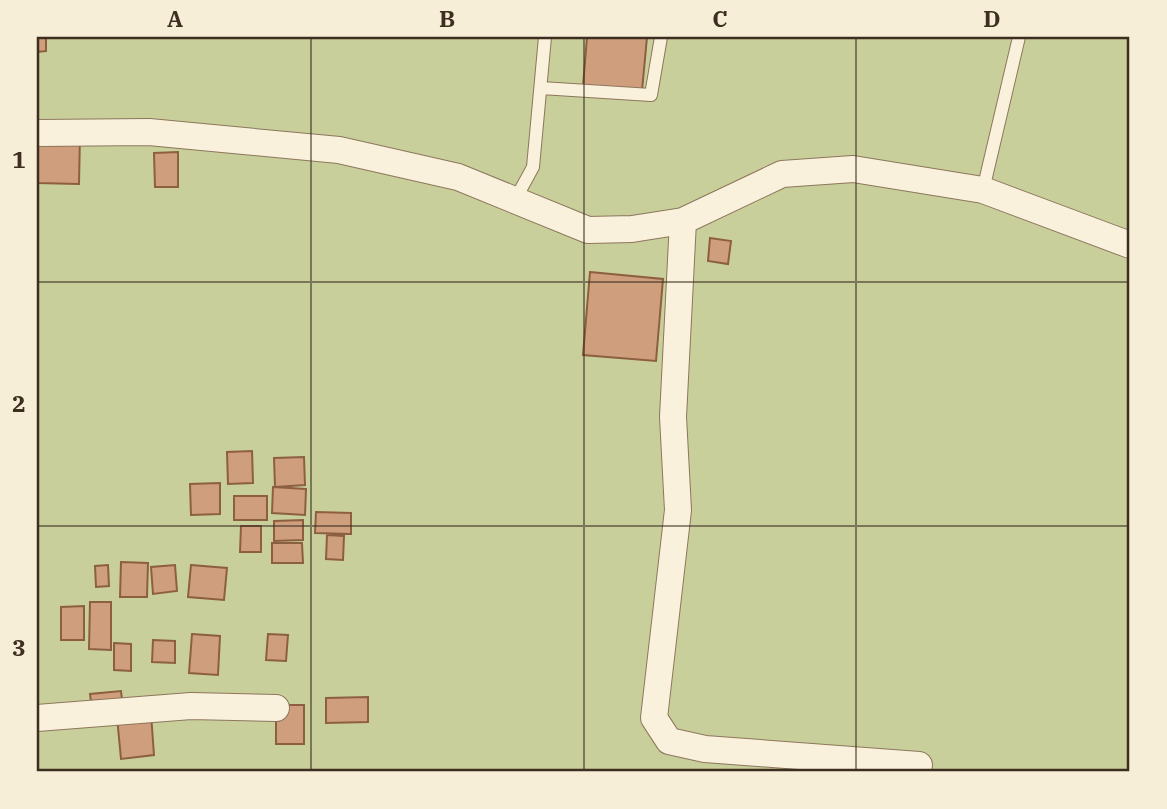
<svg xmlns="http://www.w3.org/2000/svg" width="1167" height="809" viewBox="0 0 1167 809" font-family="'IBM Plex Serif',serif">
  <style>
    .green { fill: #c9cf9b }
    .building { fill: #cf9f7d; stroke: #8d5f41; stroke-width: 2 }
    .lines { fill: none; stroke-linecap: round; stroke-linejoin: round }
    .service-casing { stroke: #8d765c; stroke-width: 14 }
    .minor-casing { stroke: #8d765c; stroke-width: 28 }
    .service { stroke: #faf1dc; stroke-width: 12 }
    .minor { stroke: #faf1dc; stroke-width: 26 }
    .grid { fill: none; stroke: #3d2e20; stroke-width: 2; stroke-opacity: 0.55 }
    .neatline { fill: none; stroke: #3d2e20; stroke-width: 2.5 }
    .grid-label { font-size: 23px; text-anchor: middle; font-weight: bold; fill: #3d2e20 }
  </style>
  <rect width="100%" height="100%" fill="#f0e4c8"/>
  <path class="green" d="M37 37H1130V772H37Z"/>
  <path class="building" d="M37 37H46V51L37 52Z
    M587 37H647L642 91 583 86Z
    M38 133 80 134 79 184 37 183Z
    M178 152V187H155L154 153Z
    M710 238 731 241 728 264 708 261Z
    M590 272 663 279 656 361 583 355Z
    M252 451 253 483 228 484 227 452Z
    M304 457 305 485 275 487 274 458Z
    M220 483V514L191 515 190 484Z
    M273 487 306 489 305 515 272 513Z
    M234 496H267V520H234Z
    M316 512 351 513V534L315 533Z
    M303 520V540L274 541V521Z
    M241 526H261V552H240Z
    M327 535 344 536 343 560 326 559Z
    M272 543H302L303 563H272Z
    M121 562 148 563 147 597H120Z
    M108 565 109 586 96 587 95 566Z
    M175 565 177 591 153 594 151 567Z
    M191 565 227 568 224 600 188 597Z
    M90 602H111V650L89 649Z
    M84 606V640H61V607Z
    M192 634 220 636 218 675 189 673Z
    M268 634 288 635 286 661 266 660Z
    M153 640 175 641V663L152 662Z
    M114 643 131 644V671L114 670Z
    M121 691 123 708 92 711 90 694Z
    M368 697V722L326 723V698Z
    M276 705H304V744H276Z
    M151 714 154 755 121 759 117 717Z"/>
  <g class="lines">
    <defs>
      <path id="service" d="M541 88 651 95 661 37
        M983 190 1019 37
        M515 200 533 167 545 37"/>
      <path id="minor" d="M37 133 149 132 339 150 458 177 588 230 632 229 683 221 782 174 853 169 983 190 1130 245
        M683 221 673 417 678 510 654 718 669 741 705 749 919 765 918 772
        M37 718 191 706 276 708"/>
    </defs>
    <use href="#service" class="service-casing"/>
    <use href="#minor" class="minor-casing"/>
    <use href="#service" class="service"/>
    <use href="#minor" class="minor"/>
  </g>
  <path class="grid" d="M311 37V772M584 37V772M856 37V772M37 282H1130M37 526H1130"/>
  <rect width="1167" height="809" fill="none" stroke="#f7eed8" stroke-width="77"/>
  <rect x="38" y="38" width="1090" height="732" class="neatline"/>
  <g class="grid-label">
    <text x="175" y="27">A</text>
    <text x="447" y="27">B</text>
    <text x="720" y="27">C</text>
    <text x="992" y="27">D</text>
    <text x="19" y="168">1</text>
    <text x="19" y="412">2</text>
    <text x="19" y="656">3</text>
  </g>
</svg>
